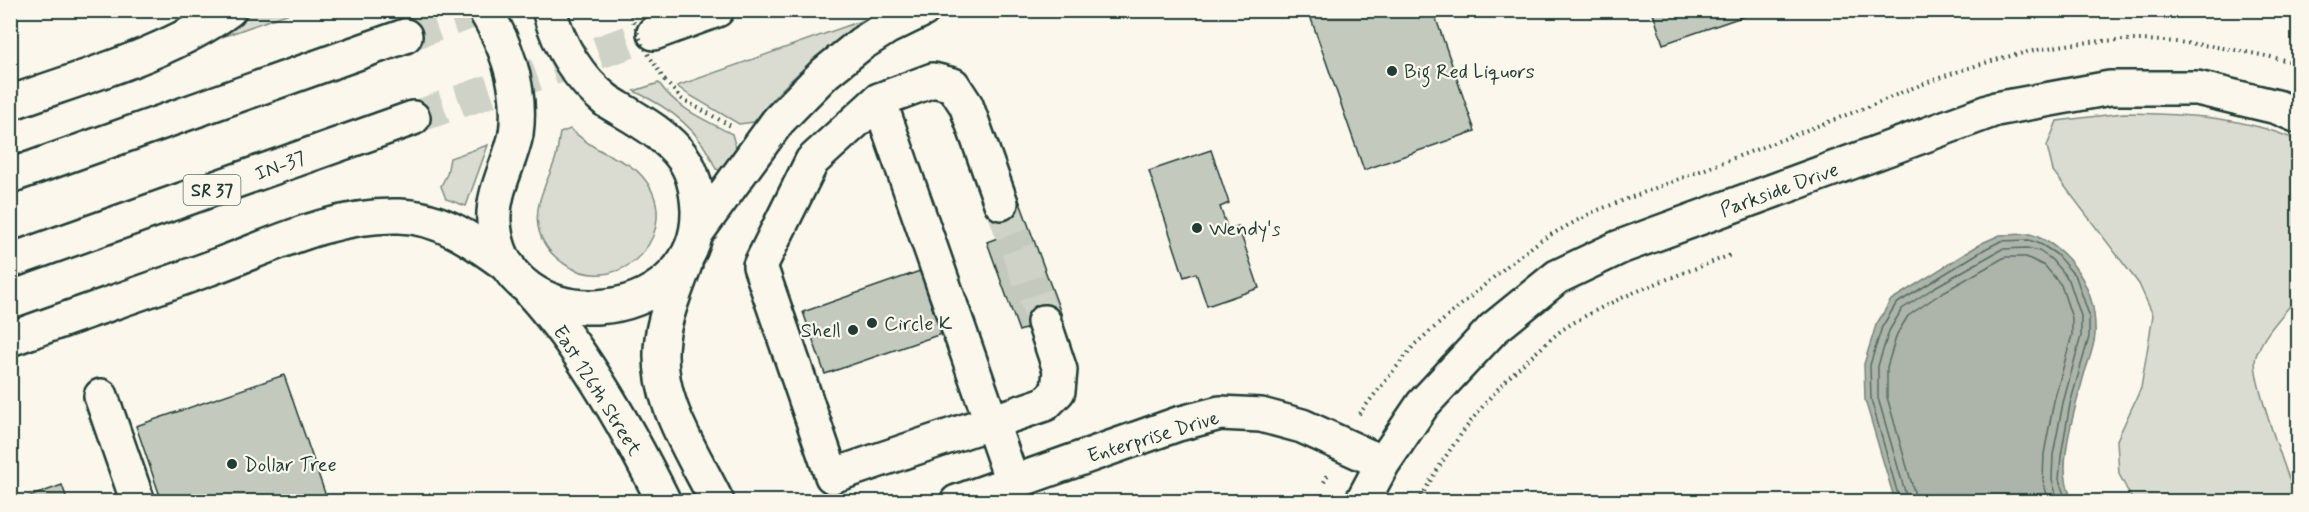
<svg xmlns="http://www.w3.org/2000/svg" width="2309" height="512" viewBox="0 0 2309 512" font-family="Mynerve,sans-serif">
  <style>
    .green { fill: #dbdcd1; stroke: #7d8c82; stroke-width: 1.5 }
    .water { fill: #adb4aa; stroke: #74847b; stroke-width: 1.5 }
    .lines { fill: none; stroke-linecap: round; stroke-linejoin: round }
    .shore { stroke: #586d63; stroke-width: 1.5 }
    .building { fill: #c4c9be; stroke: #1f3d34; stroke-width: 1.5 }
    .minor-tunnel { stroke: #cfd2c7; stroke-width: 33; stroke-dasharray: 33 16; stroke-linecap: butt }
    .highway-tunnel { stroke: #cfd2c7; stroke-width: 33; stroke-dasharray: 33 16; stroke-linecap: butt }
    .minor-casing { stroke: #1f3d34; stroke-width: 38 }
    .major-casing { stroke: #1f3d34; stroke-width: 38 }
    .highway-casing { stroke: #1f3d34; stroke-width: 38 }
    .path { stroke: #1f3d34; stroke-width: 4; stroke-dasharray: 1.5 4.5; stroke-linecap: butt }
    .minor { stroke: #fbf7ec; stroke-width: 33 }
    .major { stroke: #fbf7ec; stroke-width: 33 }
    .highway { stroke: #fbf7ec; stroke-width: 33 }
    .major-bridge-casing { stroke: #1f3d34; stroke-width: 38; stroke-linecap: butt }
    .path-bridge { stroke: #1f3d34; stroke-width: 4; stroke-dasharray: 1.5 4.5; stroke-linecap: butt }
    .major-bridge { stroke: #fbf7ec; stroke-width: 33 }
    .poi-dot { fill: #1f3d34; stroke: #fbf7ec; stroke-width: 2 }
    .labels { text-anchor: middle; stroke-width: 4.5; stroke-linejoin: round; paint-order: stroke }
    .shield { fill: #fbf7ec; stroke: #61756b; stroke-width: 1.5 }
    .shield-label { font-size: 18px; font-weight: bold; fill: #1f3d34 }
    .poi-label { font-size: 20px; fill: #1f3d34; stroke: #fbf7ec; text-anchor: start }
    .street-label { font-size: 20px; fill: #1f3d34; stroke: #fbf7ec }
  </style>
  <rect width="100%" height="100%" fill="#fbf7ec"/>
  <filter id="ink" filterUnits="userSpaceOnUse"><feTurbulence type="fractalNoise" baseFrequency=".0167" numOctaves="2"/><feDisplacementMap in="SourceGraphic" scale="12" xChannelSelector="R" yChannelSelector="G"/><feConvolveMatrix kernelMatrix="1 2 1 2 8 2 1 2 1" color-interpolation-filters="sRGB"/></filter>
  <g filter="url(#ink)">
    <path class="green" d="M254 11H295L219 38Z
      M875 16C828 45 787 78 754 122L739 124 686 93 677 86Z
      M659 83C677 109 705 120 732 134L736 148 720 170 716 169C700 130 672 109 634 91Z
      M2123 113C2182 114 2244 116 2298 141V296C2283 315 2264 333 2256 356 2249 375 2289 477 2297 501H2133L2119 474 2117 440 2141 388 2153 315 2139 284 2053 171 2047 146 2057 121Z
      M570 129C579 136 587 143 596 148 612 158 630 162 642 176 687 228 623 300 566 265 552 256 541 243 538 226 534 203 548 181 555 160 558 151 558 142 560 133Z
      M488 145 466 206 446 199 441 186 447 174 450 158Z"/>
    <path class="water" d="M2030 234C2072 248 2097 291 2095 335 2094 348 2088 362 2084 375 2077 401 2061 453 2066 479 2067 487 2070 494 2072 501H1895L1865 400 1864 364 1876 325 1891 300 1982 243 2000 235Z"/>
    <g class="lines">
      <path class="shore" d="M1900 502 1871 399 1870 365 1882 327 1896 304 1985 249 2001 241 2029 240 2042 245 2056 254 2076 277 2089 315V337L2070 404 2061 456 2059 479 2066 502
        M1908 502 1878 398V366L1889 331 1902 309 1935 287 2002 249 2027 248 2039 251 2051 259 2069 280 2081 316V336L2063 403 2053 455 2052 479 2058 502
        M1917 502 1887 397V367L1897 334 1908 316 1940 294 2005 257H2026L2045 266 2061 285 2072 318V335L2054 401 2044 454 2043 480 2049 502"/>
    </g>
    <path class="building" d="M1308 10H1433L1475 131 1364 170Z
      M1652 10H1762L1663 44Z
      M1211 150 1229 203 1220 207 1228 230 1238 226 1259 288 1207 306 1196 273 1184 277 1149 171Z
      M1018 197 1062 316 1019 331 987 242 1000 237 990 207Z
      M920 271 941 334 825 374 803 312Z
      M284 375 328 502H162L136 426Z
      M62 485 68 502H15Z"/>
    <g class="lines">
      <path class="minor-tunnel" d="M1001 203 1044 322"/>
      <path class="highway-tunnel" d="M405 36 478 10
        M413 118 654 33"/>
      <defs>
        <path id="minor" d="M879 100 1012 481
          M1001 203 966 105 953 85 933 80 879 100 812 161 760 266 832 476 1045 404 1058 391 1060 370 1044 322
          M101 396 138 502
          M957 502 1178 424 1220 413 1261 415 1302 426 1383 463
          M1362 502 1383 463 1423 404 1493 329 1557 277 1620 247 1996 109 2110 88H2197L2277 107 2298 116"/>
        <path id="major" d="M516 134C510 164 492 191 494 222 501 345 701 329 698 210 697 192 694 173 683 158 665 133 633 117 607 101
          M685 264C677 288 665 313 662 339 654 399 692 450 717 502
          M532 293C584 351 629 431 664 502"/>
        <path id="highway" d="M654 33 717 10
          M10 103C79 78 171 53 229 10
          M10 176 405 36
          M697 232 778 121 825 73 861 44 886 28 923 10
          M10 261 413 118
          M10 339C76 315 142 293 208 269 269 247 332 214 399 216 442 217 475 242 508 266"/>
      </defs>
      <use href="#minor" class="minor-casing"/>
      <use href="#major" class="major-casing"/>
      <use href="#highway" class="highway-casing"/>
      <path class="path" d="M665 81 682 99 731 126
        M1359 414 1415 344 1507 266 1541 240 1593 212 1875 104C1965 64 2063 34 2163 41 2209 44 2254 53 2298 63
        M1324 482 1328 474
        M1418 502C1451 444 1488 392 1540 349 1549 341 1558 332 1568 326 1619 295 1676 276 1731 255"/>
      <use href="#minor" class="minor"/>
      <use href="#major" class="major"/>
      <use href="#highway" class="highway"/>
      <defs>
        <path id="major-bridge" d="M485 10C508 48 522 90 516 134
          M549 10C559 46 578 78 607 101"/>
      </defs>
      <use href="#major-bridge" class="major-bridge-casing"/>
      <path class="path-bridge" d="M629 10 642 44 665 81"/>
      <use href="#major-bridge" class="major-bridge"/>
    </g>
  </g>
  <g class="poi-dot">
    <circle cx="1392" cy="71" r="6"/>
    <circle cx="1197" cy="228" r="6"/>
    <circle cx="872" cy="323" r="6"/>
    <circle cx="853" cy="330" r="6"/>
    <circle cx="232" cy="464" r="6"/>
  </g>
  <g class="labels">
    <rect class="shield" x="183.5" y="175" width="57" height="30" rx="4.5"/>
    <g class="shield-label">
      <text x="212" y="196">SR 37</text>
    </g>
    <g class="poi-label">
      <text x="1404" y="78">Big Red Liquors</text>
      <text x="1209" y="235">Wendy's</text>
      <text x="884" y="330">Circle K</text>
      <text x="841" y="337" text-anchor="end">Shell</text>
      <text x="244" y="471">Dollar Tree</text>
    </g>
    <g class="street-label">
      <text transform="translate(280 165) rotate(-20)" y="7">IN-37</text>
      <text transform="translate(1779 189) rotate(-20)" y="7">Parkside Drive</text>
      <text transform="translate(598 390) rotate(58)" y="7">East 126th Street</text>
      <text transform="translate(1153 436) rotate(-17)" y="7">Enterprise Drive</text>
    </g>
  </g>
  <rect width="2309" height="512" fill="none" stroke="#fbf7ec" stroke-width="36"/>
  <rect x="18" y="18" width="2273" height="476" fill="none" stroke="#1f3d34" stroke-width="2" filter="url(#ink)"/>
</svg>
